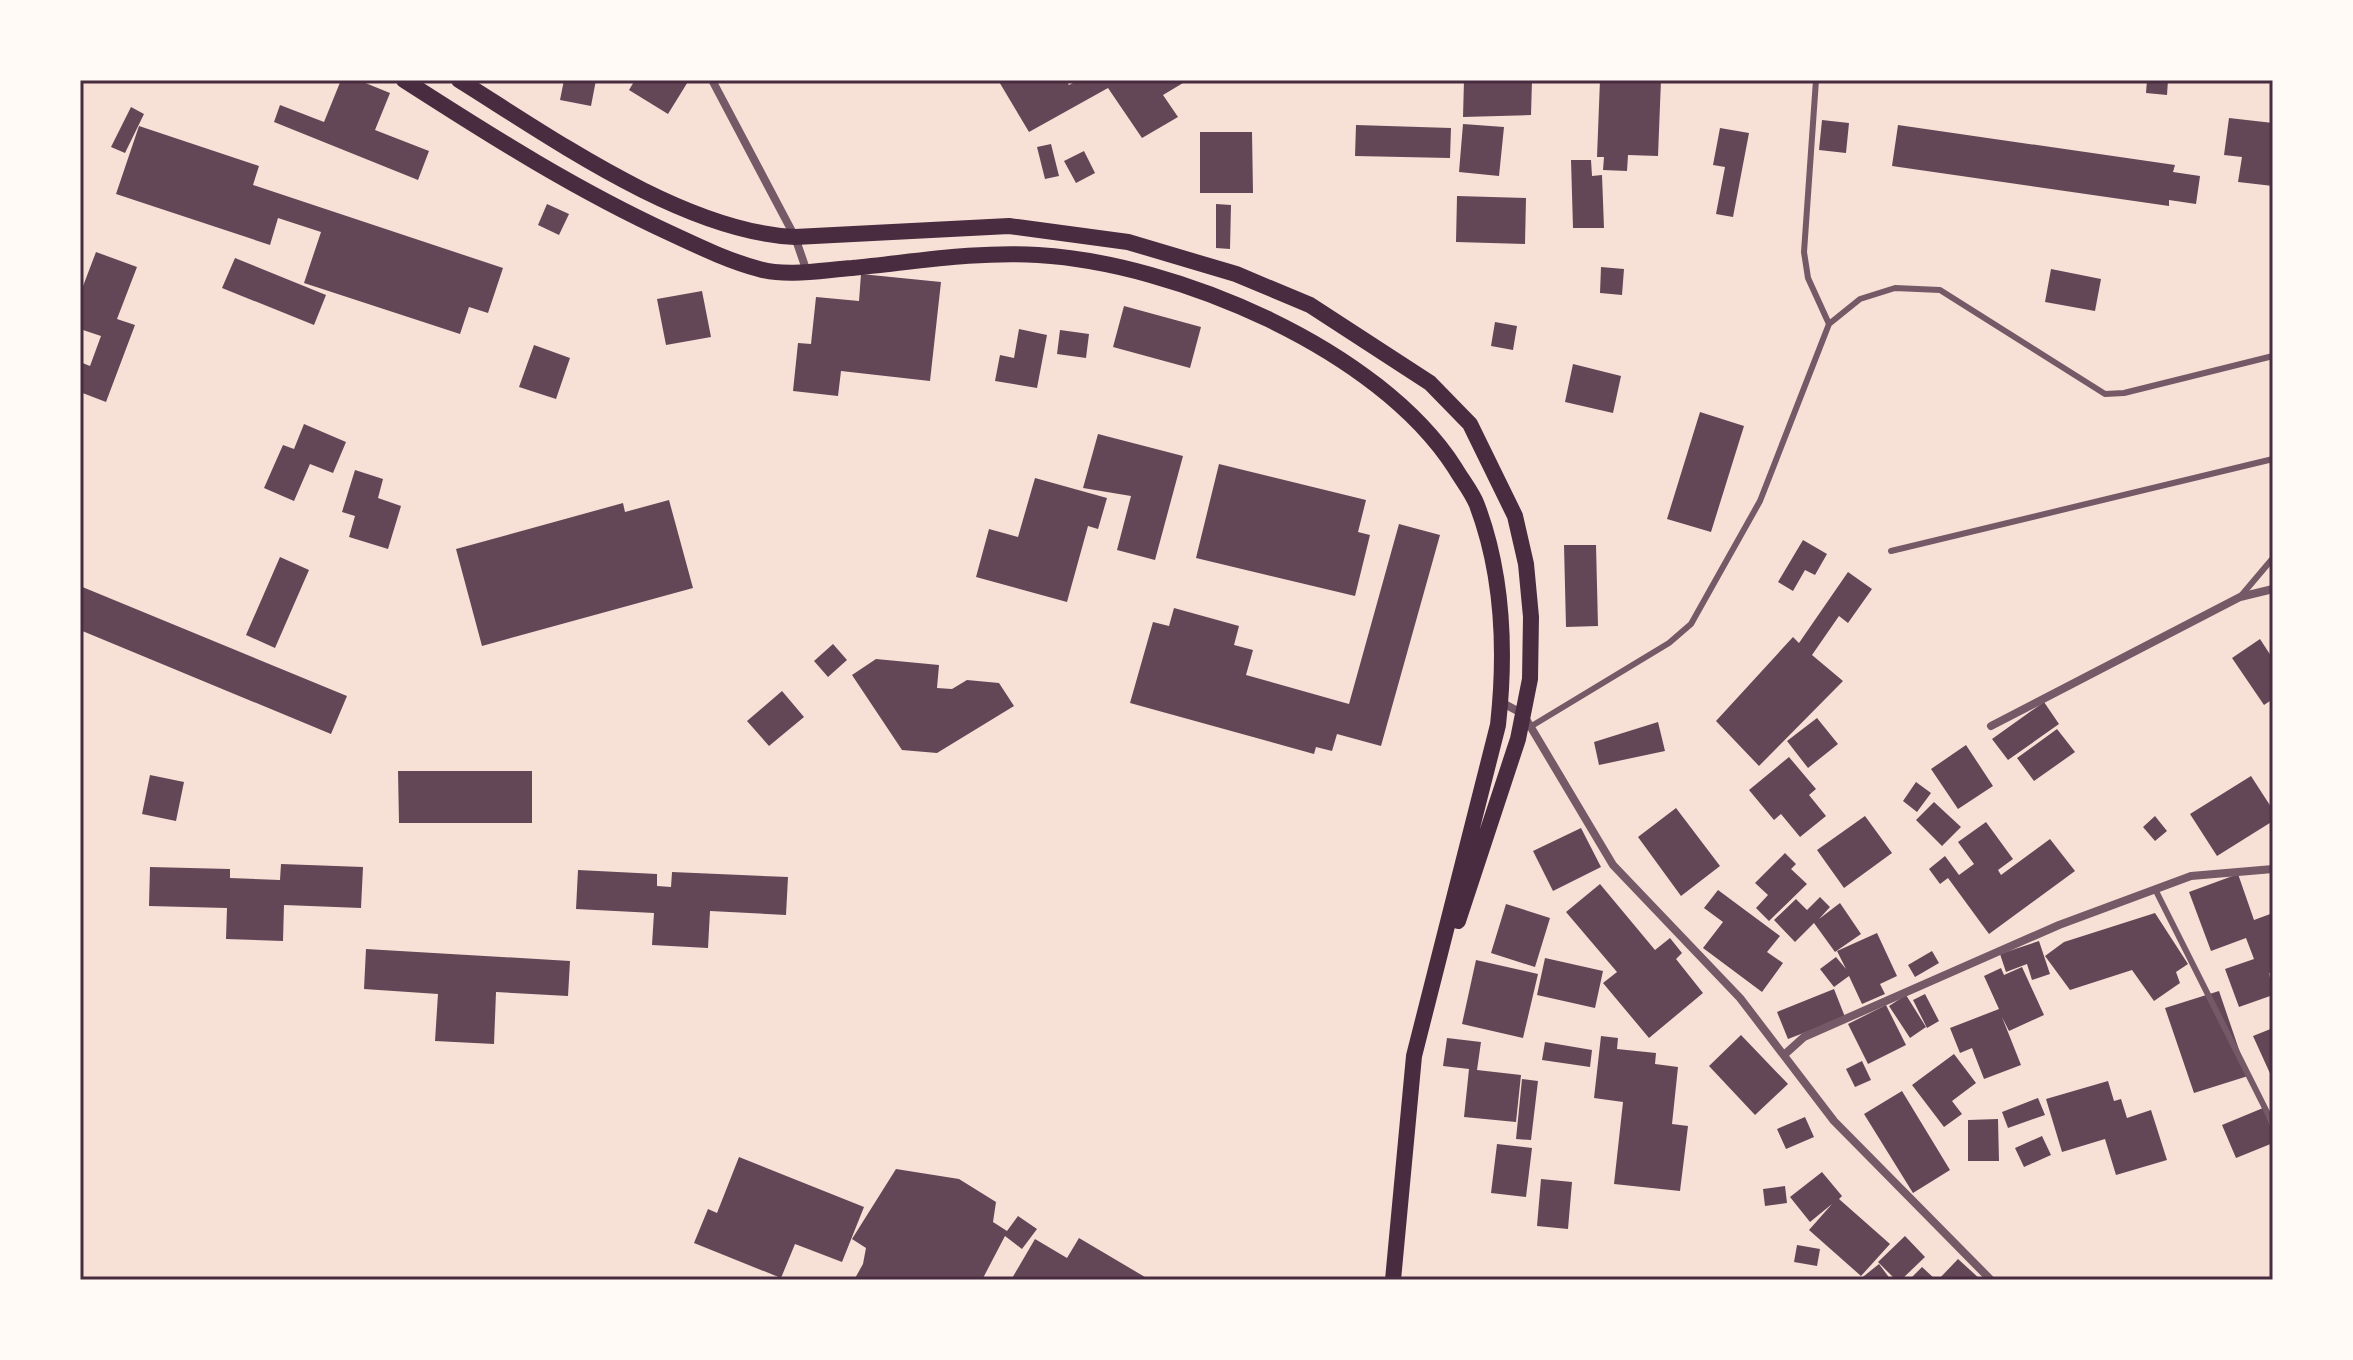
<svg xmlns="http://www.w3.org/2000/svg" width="2353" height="1360" viewBox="0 0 2353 1360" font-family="'Golos Text',sans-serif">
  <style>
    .building { fill: #644757 }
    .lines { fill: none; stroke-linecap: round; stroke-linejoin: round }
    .service { stroke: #755966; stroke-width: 6 }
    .minor { stroke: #755966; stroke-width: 8 }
    .secondary { stroke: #4a2c40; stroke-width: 16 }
    .neatline { fill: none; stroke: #4a2c40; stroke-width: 3 }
  </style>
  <rect width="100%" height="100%" fill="#f7e1d7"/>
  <path class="building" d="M341 80H358L390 93 375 130 429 151 418 180 274 122 280 105 324 122Z
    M564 80H596L591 106 560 100Z
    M635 80H689L668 114 629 90Z
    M998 80H1066L1069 85 1079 80H1188L1163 95 1178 117 1142 138 1108 88 1029 132Z
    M1464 80H1532L1531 115 1463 117Z
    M1600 80H1661L1658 156 1628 155 1627 171 1603 170 1604 157H1597Z
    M2147 80H2168L2167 95 2146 93Z
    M131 107 144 114 125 153 111 147Z
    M2229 118 2273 123V186L2238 182 2242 157 2224 155Z
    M1822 120 1849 123 1846 153 1819 150Z
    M1463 124 1504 127 1499 176 1459 172Z
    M1356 125 1451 128 1450 158 1355 156Z
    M1898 125 2175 165 2173 172 2200 176 2196 204 2169 200V206L1892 166Z
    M139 126 259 166 253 185 503 268 488 313 469 307 460 334 304 283 321 232 278 218 270 245 116 194Z
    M1720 128 1749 133 1733 217 1716 214 1725 167 1713 165Z
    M1200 132H1252L1253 193H1200Z
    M1051 144 1059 176 1045 179 1037 147Z
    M1084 151 1095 173 1076 183 1064 161Z
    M1571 160H1591L1592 176 1602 175 1604 228H1573Z
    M1457 196 1526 198 1525 244 1456 242Z
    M547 204 569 214 559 235 538 225Z
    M1216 204 1231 205 1230 249 1216 248Z
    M96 252 137 267 117 319 135 325 106 402 80 392V362L90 366 101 336 80 329V294Z
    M235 258 326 295 314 325 222 288Z
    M1601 267 1624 269 1622 295 1600 293Z
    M2051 269 2101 279 2095 311 2045 302Z
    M861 274 941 282 930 381 841 371 838 396 793 391 798 343 811 344 816 297 859 301Z
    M702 291 711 337 666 345 657 299Z
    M1124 306 1201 327 1190 368 1113 347Z
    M1495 322 1517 326 1513 350 1491 346Z
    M1019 329 1047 335 1037 388 995 381 1000 355 1014 358Z
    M1060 330 1089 334 1086 358 1057 354Z
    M534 345 570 358 556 399 519 387Z
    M1573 364 1621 376 1613 413 1565 402Z
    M1700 412 1744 426 1711 532 1667 519Z
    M304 424 346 442 333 473 310 464 294 501 264 488 283 445 294 449Z
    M1098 434 1183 456 1155 560 1117 550 1131 496 1083 488Z
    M1219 464 1366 500 1358 532 1370 535 1355 596 1196 558Z
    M355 470 383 479 378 498 401 506 388 549 349 537 355 516 342 512Z
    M1035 478 1107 498 1098 529 1088 526 1067 602 976 577 989 529 1018 537Z
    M669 500 693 588 482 646 456 549 623 503 625 512Z
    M1399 524 1440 535 1381 746 1337 734 1332 751 1316 747 1314 754 1130 703 1153 622 1169 626 1174 608 1239 626 1234 645 1253 650 1246 675 1349 704Z
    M1803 540 1827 554 1815 575 1805 570 1793 591 1778 582Z
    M1564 545H1596L1598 626 1566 627Z
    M280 557 309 570 275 648 246 635Z
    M1848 572 1872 589 1848 623 1839 616 1812 655 1843 681 1759 766 1716 721 1793 637 1799 643Z
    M80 586 347 696 331 734 80 630Z
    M2260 639 2273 659V699L2264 705 2232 658Z
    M833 644 847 660 828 677 814 661Z
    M876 659 939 665 937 688 952 689 967 680 999 683 1014 706 937 753 902 750 852 675Z
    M782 691 804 717 769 746 747 721Z
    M2044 702 2059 724 2008 760 1992 739Z
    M1817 718 1838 744 1808 768 1787 741Z
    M1658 722 1665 751 1599 765 1594 742Z
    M2057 729 2075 752 2034 781 2017 758Z
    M1966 745 1993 786 1958 809 1931 769Z
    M1789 757 1816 789 1809 795 1826 816 1800 837 1781 814 1774 820 1749 790Z
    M398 771H532V823H399Z
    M150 775 184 782 176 821 142 814Z
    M2251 776 2273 810V821L2217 856 2190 814Z
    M1916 782 1931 793 1917 812 1903 801Z
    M1934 802 1961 827 1942 846 1916 820Z
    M1676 808 1720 866 1681 896 1638 837Z
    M1865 816 1892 853 1844 888 1817 850Z
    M2155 816 2167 831 2155 841 2143 827Z
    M1986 822 2013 859 1998 870 2001 875 2050 839 2075 871 1989 934 1948 878 1940 884 1929 869 1945 856 1959 875 1974 864 1958 842Z
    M1581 828 1601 867 1553 891 1533 851Z
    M1785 853 1796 864 1791 869 1807 884 1769 921 1756 908 1768 895 1755 883Z
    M281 864 363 867 361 908 284 905 283 941 226 939 227 908 149 906 150 867 230 869V878L280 880Z
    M578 870 657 874V886L671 887 672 872 788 877 786 915 710 911 708 948 652 945 654 913 576 909Z
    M2238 874 2254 920 2273 913V972L2269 973 2273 995 2239 1007 2225 969 2254 959 2246 938 2211 951 2189 892Z
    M1600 884 1655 950 1670 938 1682 953 1676 959 1703 993 1649 1038 1603 983 1617 972 1566 912Z
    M1718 890 1780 936 1767 952 1783 963 1762 992 1703 948 1723 922 1704 908Z
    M1820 897 1830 907 1819 919 1840 903 1861 934 1835 952 1814 923 1795 942 1774 920 1796 899 1807 910Z
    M1506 904 1550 918 1535 967 1491 953Z
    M2155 913 2188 964 2176 972 2180 983 2154 1001 2132 970 2070 990 2045 956 2064 942Z
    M1877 933 1897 976 1880 984 1885 994 1862 1004 1849 976 1834 987 1820 969 1836 957 1846 969 1837 951Z
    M2039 941 2050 974 2032 980 2027 964 2006 972 2000 954Z
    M366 949 570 961 568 996 496 992 494 1044 435 1041 438 994 364 989Z
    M1932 951 1939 963 1915 977 1908 965Z
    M1545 958 1603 971 1595 1008 1537 995Z
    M1476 960 1538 974 1523 1038 1462 1024Z
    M2022 967 2044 1015 2009 1031 2002 1017 2021 1065 1984 1079 1972 1048 1960 1053 1950 1028 1999 1009 1984 976 2001 968 2004 975Z
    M1834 989 1845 1017 1788 1039 1777 1012Z
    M2219 991 2248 1076 2194 1093 2165 1008Z
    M1925 994 1939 1021 1927 1028 1913 1000Z
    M1906 995 1926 1027 1910 1038 1889 1006Z
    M1886 1005 1906 1045 1868 1064 1848 1024Z
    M2273 1028V1080L2253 1036Z
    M1741 1035 1788 1084 1755 1115 1709 1066Z
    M1601 1036 1618 1038 1617 1049 1656 1053 1655 1064 1678 1067 1672 1124 1688 1126 1680 1191 1614 1184 1623 1102 1594 1098Z
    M1447 1038 1481 1042 1477 1070 1521 1075 1516 1122 1464 1117 1469 1069 1443 1066Z
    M1545 1042 1592 1050 1590 1067 1542 1060Z
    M1954 1054 1976 1083 1952 1101 1962 1114 1944 1127 1912 1085Z
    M1862 1061 1871 1080 1855 1087 1846 1069Z
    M1522 1079 1538 1081 1531 1140 1516 1139Z
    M2108 1081 2114 1101 2121 1099 2127 1118 2151 1110 2167 1160 2116 1175 2105 1139 2062 1152 2046 1099Z
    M1902 1091 1950 1170 1913 1193 1864 1114Z
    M2038 1098 2045 1115 2008 1128 2002 1112Z
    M2263 1108 2273 1132V1143L2236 1158 2222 1125Z
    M1805 1117 1814 1137 1786 1149 1777 1129Z
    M1998 1119 1999 1161H1968V1120Z
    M2042 1136 2051 1155 2024 1167 2015 1148Z
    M1497 1144 1532 1148 1526 1197 1491 1193Z
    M739 1157 864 1207 842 1262 795 1244 781 1278 694 1243 708 1209 717 1213Z
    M896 1169 959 1179 996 1202 993 1222 1007 1231 1018 1216 1037 1229 1022 1249 1005 1236 982 1280H854L863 1264 866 1248 852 1239Z
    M1822 1172 1842 1196 1839 1199 1890 1244 1861 1276 1809 1230 1832 1204 1810 1222 1790 1197Z
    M1541 1179 1572 1182 1568 1229 1537 1226Z
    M1785 1186 1787 1203 1765 1206 1763 1189Z
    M1905 1236 1925 1257 1901 1280H1896L1878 1262Z
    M1079 1238 1150 1280H1011L1035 1239 1067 1258Z
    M1797 1245 1820 1249 1817 1266 1794 1262Z
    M1958 1259 1981 1280H1938Z
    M1879 1264 1891 1280H1859Z
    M1922 1267 1936 1280H1909Z"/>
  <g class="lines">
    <path class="service" d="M1816 80 1804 252 1808 278 1829 324
      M1891 551 2273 459
      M2240 597 2273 558
      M1530 727 1669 643 1691 624 1760 501 1829 324 1860 299 1895 288 1940 290 2105 394 2124 393 2273 356
      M2155 889 2273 1124"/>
    <path class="minor" d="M712 80 795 237 807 272
      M1501 702 1523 714 1613 865 1740 998 1834 1121 1991 1280
      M1991 726 2240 597 2273 589
      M1784 1055 1804 1037 2059 925 2191 876 2273 869"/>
    <path class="secondary" d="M404 80C491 136 578 191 672 234 700 247 729 261 759 269 787 277 823 270 852 268 914 262 976 251 1038 255 1176 263 1379 349 1455 468 1462 480 1472 492 1477 505 1503 574 1506 652 1498 725L1414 1056 1393 1280
      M459 80C552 138 684 232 795 237L1009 226 1128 242 1236 274 1310 305 1430 383 1470 424 1515 516 1526 564 1531 617 1530 679 1518 739 1458 921"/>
  </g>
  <rect width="2353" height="1360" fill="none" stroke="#fffaf5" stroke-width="164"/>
  <rect x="82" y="82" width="2189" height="1196" class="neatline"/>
</svg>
